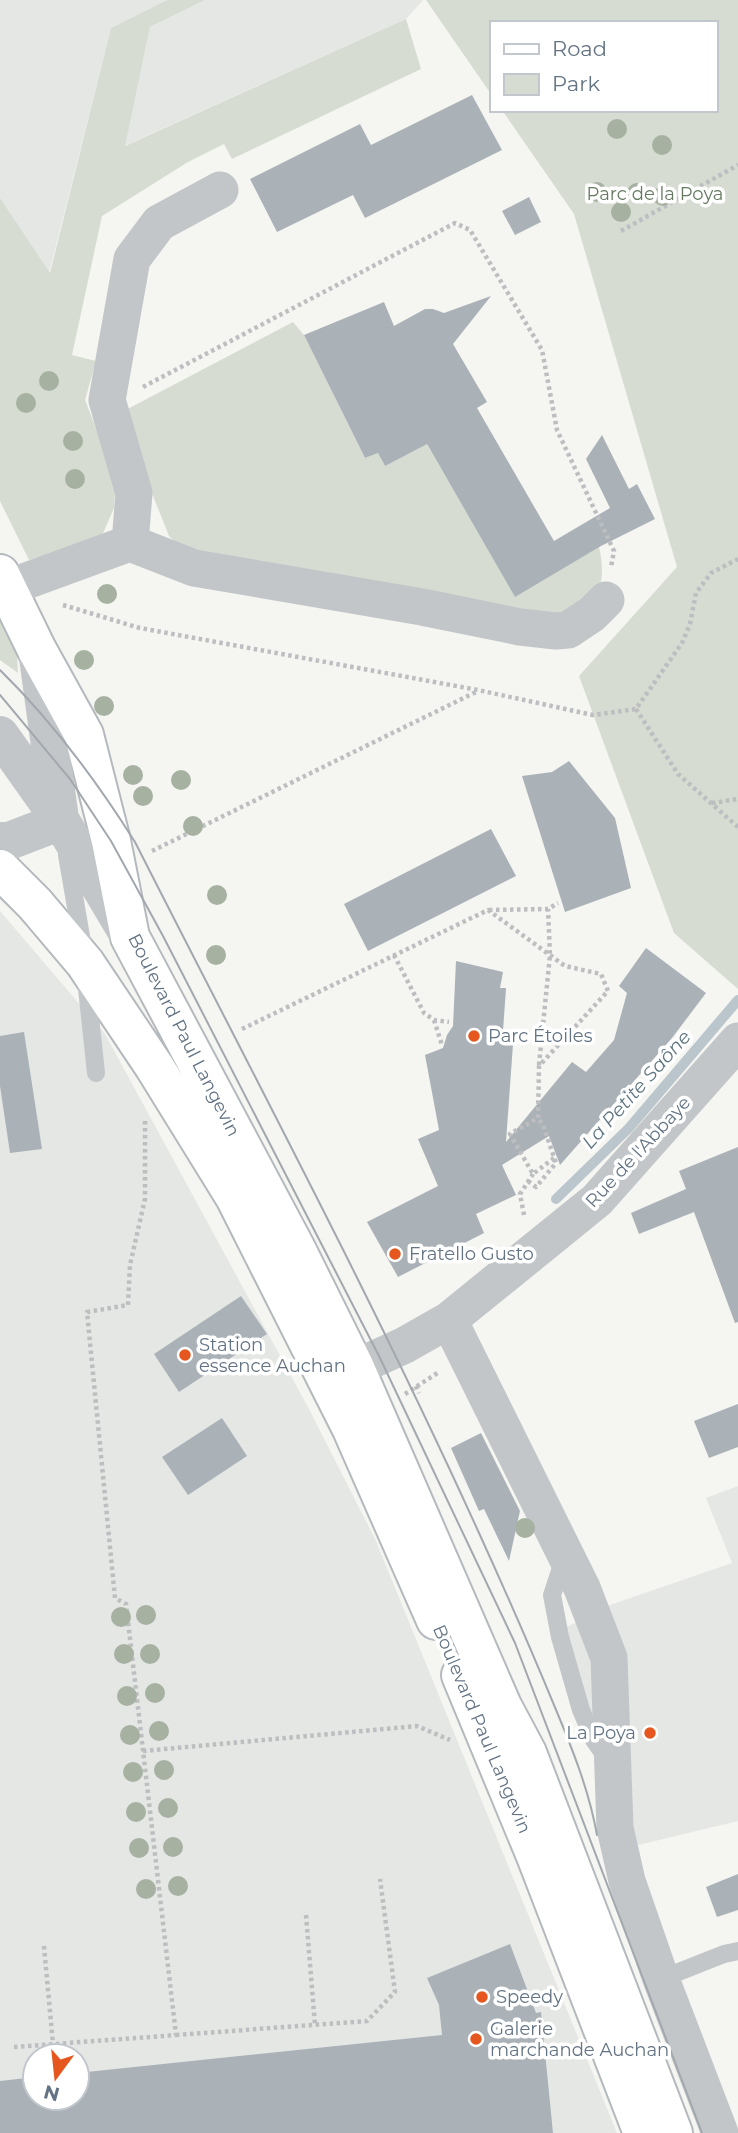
<svg xmlns="http://www.w3.org/2000/svg" width="738" height="2133" viewBox="0 0 738 2133" font-family="Montserrat,sans-serif">
  <style>
    .built { fill: #e5e7e5; fill-rule: evenodd }
    .green { fill: #d6dcd2 }
    .lines { fill: none; stroke-linecap: round; stroke-linejoin: round }
    .stream { stroke: #bbc6cc; stroke-width: 10 }
    .building { fill: #aab2b8 }
    .secondary-casing { stroke: #b4b9be; stroke-width: 42 }
    .path { stroke: #bcbec0; stroke-width: 4.5; stroke-dasharray: 3.5 3.5; stroke-linecap: butt }
    .service { stroke: #c2c6c9; stroke-width: 18 }
    .minor { stroke: #c2c6c9; stroke-width: 37 }
    .tertiary { stroke: #c2c6c9; stroke-width: 38 }
    .secondary { stroke: #fff; stroke-width: 38 }
    .tram { stroke: #a2a8ae; stroke-width: 2 }
    .tree { fill: #a6b1a2 }
    .poi-dot { fill: #e65720; stroke: #fff; stroke-width: 2.5 }
    .labels { text-anchor: middle; stroke-width: 7; stroke-linejoin: round; paint-order: stroke }
    .park-label { font-size: 18px; fill: #667a62; stroke: #fff }
    .street-label { font-size: 18px; fill: #637383; stroke: #fff }
    .poi-label { font-size: 18px; fill: #637383; stroke: #fff; text-anchor: start }
    .water-label { font-size: 19px; font-style: italic; fill: #5f7680; stroke: #fff }
  </style>
  <rect width="100%" height="100%" fill="#f5f5f1"/>
  <path class="built" d="M0 0H167L111 28 49 273 0 198Z
    M205 0H423L406 19 124 146 150 27Z
    M0 911 105 1034 309 1409 376 1541 617 2133H0ZM35 2056H77V2098H35Z
    M738 1486V1821L634 1846 551 1635 610 1605 732 1563 706 1498Z"/>
  <path class="green" d="M167 0H205L150 27 125 146 406 19 421 69 232 159 224 144 188 162 102 216 72 355 96 361 85 400 116 479 114 508 100 540 29 560 0 501V198L50 273 111 28Z
    M426 0H738V989L674 933 579 676 677 567 574 214 502 110H715V23H491V94Z
    M293 322 304 335 365 458 378 453 385 466 425 441 515 596 599 547C603 563 605 588 591 601 585 607 554 618 544 622L183 550 169 536 120 413Z
    M0 620 17 654 18 673 0 660Z"/>
  <g class="lines">
    <path class="stream" d="M556 1199 629 1128 738 1000"/>
  </g>
  <path class="building" d="M472 95 502 150 365 218 353 195 277 232 250 179 360 124 371 145Z
    M529 197 541 222 515 235 502 211Z
    M491 296 453 344 487 402 477 408 554 541 610 508 586 459 602 435 629 489 637 484 655 519 601 546 515 597 427 444 385 466 378 453 365 458 304 335 384 302 394 326 425 309H433L444 313Z
    M569 761 615 818 631 888 565 912 522 776 552 772Z
    M491 829 516 876 368 951 344 904Z
    M646 948 706 993 672 1038 560 1165 549 1136 502 1165 516 1195 476 1214 484 1233 398 1277 367 1222 438 1186 418 1139 439 1130 425 1055 443 1048 447 1035 453 1026 456 961 503 972 500 988H506L502 1045 513 1044 506 1142 572 1062 586 1072 614 1040 627 993 619 986Z
    M24 1032 42 1149 10 1153 0 1086V1036Z
    M738 1147V1322L735 1323 694 1212 639 1234 631 1213 686 1189 679 1171Z
    M241 1296 267 1334 179 1392 154 1354Z
    M738 1404V1447L709 1458 694 1421Z
    M222 1418 247 1456 188 1495 162 1457Z
    M481 1433 520 1511 509 1561 484 1509 479 1511 451 1448Z
    M738 1874V1910L717 1917 706 1887Z
    M510 1944 536 2013 541 2012 553 2133H0V2081L35 2077V2098H77V2073L442 2035 439 2005 427 1978Z"/>
  <g class="lines">
    <defs>
      <path id="secondary" d="M0 574 37 650 84 735 111 841 130 937 296 1249 355 1368 502 1706 527 1753 673 2133
        M0 869 35 904 85 963 154 1066 235 1197 352 1429 436 1620
        M461 1675 536 1856 643 2133"/>
    </defs>
    <use href="#secondary" class="secondary-casing"/>
    <path class="path" d="M621 231 738 165
      M143 387 455 223 470 230 542 350 557 430 614 551 611 567
      M63 605 140 628 478 690 593 715 636 709 682 643 690 624 696 593 711 573 738 559
      M636 709 678 774 738 827
      M712 803 738 799
      M152 851 478 691
      M489 910 548 909 558 903
      M394 955 424 1013 434 1020 449 1022
      M434 1020 442 1045
      M242 1029 488 910 565 966 601 974 608 991 539 1066 538 1118 510 1134 533 1174 554 1158
      M539 1065 550 955 548 909
      M528 1181 536 1187 556 1163 543 1125 538 1118
      M524 1215 520 1194 533 1174
      M416 1386 419 1393
      M405 1394 439 1372
      M143 1751 417 1726 450 1740
      M306 1915 315 2025
      M44 1946 53 2044
      M176 2035 367 2021 395 1992 380 1879
      M14 2047 176 2035 126 1604 115 1598 87 1312 128 1305 130 1265 145 1199V1120"/>
    <path class="service" d="M67 855 83 948
      M86 979 96 1073
      M565 1556 552 1595 560 1637 581 1710 594 1740 606 1757
      M661 1979 724 1954 738 1951"/>
    <path class="minor" d="M130 543 194 568 422 607 520 627 556 631 568 630 592 614 606 600
      M7 588 130 543 134 493 107 400 132 259 159 223 220 190
      M449 1320 582 1588 609 1658 615 1828 627 1881 661 1979 720 2133
      M331 1351 355 1368 405 1345 449 1320 597 1200 738 1041"/>
    <path class="tertiary" d="M37 650 59 812
      M0 735 61 821 127 932
      M0 841H9L61 821"/>
    <use href="#secondary" class="secondary"/>
    <path class="tram" d="M0 670C52 721 96 780 135 842 251 1071 373 1299 479 1533 505 1590 530 1647 554 1705 572 1748 589 1790 597 1835
      M0 695 70 779 111 841 163 936 379 1356 515 1643 702 2133"/>
  </g>
  <g class="tree">
    <circle cx="617" cy="129" r="10"/>
    <circle cx="662" cy="145" r="10"/>
    <circle cx="597" cy="192" r="10"/>
    <circle cx="637" cy="193" r="10"/>
    <circle cx="663" cy="196" r="10"/>
    <circle cx="621" cy="212" r="10"/>
    <circle cx="49" cy="381" r="10"/>
    <circle cx="26" cy="403" r="10"/>
    <circle cx="73" cy="441" r="10"/>
    <circle cx="75" cy="479" r="10"/>
    <circle cx="107" cy="594" r="10"/>
    <circle cx="84" cy="660" r="10"/>
    <circle cx="104" cy="706" r="10"/>
    <circle cx="133" cy="775" r="10"/>
    <circle cx="181" cy="780" r="10"/>
    <circle cx="143" cy="796" r="10"/>
    <circle cx="193" cy="826" r="10"/>
    <circle cx="217" cy="895" r="10"/>
    <circle cx="216" cy="955" r="10"/>
    <circle cx="525" cy="1528" r="10"/>
    <circle cx="146" cy="1615" r="10"/>
    <circle cx="121" cy="1617" r="10"/>
    <circle cx="124" cy="1654" r="10"/>
    <circle cx="150" cy="1654" r="10"/>
    <circle cx="155" cy="1693" r="10"/>
    <circle cx="127" cy="1696" r="10"/>
    <circle cx="159" cy="1731" r="10"/>
    <circle cx="130" cy="1735" r="10"/>
    <circle cx="164" cy="1770" r="10"/>
    <circle cx="133" cy="1772" r="10"/>
    <circle cx="168" cy="1808" r="10"/>
    <circle cx="136" cy="1812" r="10"/>
    <circle cx="173" cy="1847" r="10"/>
    <circle cx="139" cy="1848" r="10"/>
    <circle cx="178" cy="1886" r="10"/>
    <circle cx="146" cy="1889" r="10"/>
  </g>
  <g class="poi-dot">
    <circle cx="474" cy="1036" r="7"/>
    <circle cx="395" cy="1254" r="7"/>
    <circle cx="185" cy="1355" r="7"/>
    <circle cx="650" cy="1733" r="7"/>
    <circle cx="482" cy="1997" r="7"/>
    <circle cx="476" cy="2039" r="7"/>
  </g>
  <g class="labels">
    <g class="park-label">
      <text x="655" y="200">Parc de la Poya</text>
    </g>
    <g class="street-label">
      <text transform="translate(184 1035) rotate(63)" y="6">Boulevard Paul Langevin</text>
      <text transform="translate(638 1152) rotate(-47)" y="6">Rue de l'Abbaye</text>
      <text transform="translate(482 1729) rotate(67)" y="6">Boulevard Paul Langevin</text>
    </g>
    <g class="poi-label">
      <text x="488" y="1042">Parc Étoiles</text>
      <text x="409" y="1260">Fratello Gusto</text>
      <text x="199" y="1351">Station<tspan x="199" dy="21">essence Auchan</tspan></text>
      <text x="636" y="1739" text-anchor="end">La Poya</text>
      <text x="496" y="2003">Speedy</text>
      <text x="490" y="2035">Galerie<tspan x="490" dy="21">marchande Auchan</tspan></text>
    </g>
    <g class="water-label">
      <text transform="translate(636 1089) rotate(-48)" y="7">La Petite Saône</text>
    </g>
  </g>
  <rect x="490" y="21" width="228" height="91" fill="#ffffff" stroke="#c1c7cd" stroke-width="2"/>
  <rect x="504" y="44" width="35" height="10" fill="#ffffff" stroke="#c1c7cd" stroke-width="2"/>
  <text x="552" y="56" font-size="21" fill="#637383">Road</text>
  <rect x="504" y="74" width="35" height="21" fill="#d6dcd2" stroke="#c1c7cd" stroke-width="2"/>
  <text x="552" y="91" font-size="21" fill="#637383">Park</text>
  <g transform="translate(56 2077) rotate(195)"><circle r="33" fill="#ffffff" stroke="#c1c7cd" stroke-width="2"/>
  <path d="M0-5L12 26L0 18L-12 26Z" fill="#e65720"/>
  <text y="-10" font-size="19" font-weight="bold" text-anchor="middle" fill="#637383">N</text>
  </g>
</svg>
